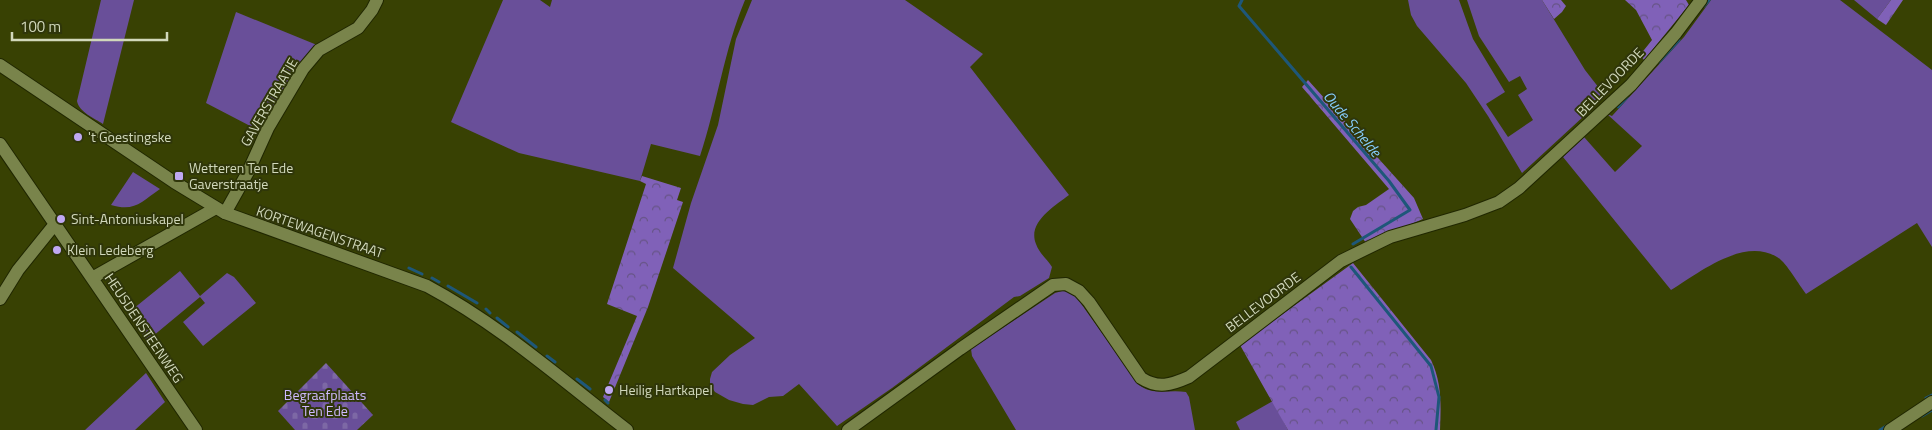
<svg xmlns="http://www.w3.org/2000/svg" width="1932" height="430" viewBox="0 0 1932 430" font-family="'Titillium Web',sans-serif">
  <style>
    .grass { fill: #694f99 }
    .forest { fill: url(#forest-crowns) }
    .cemetery { fill: url(#cemetery-stones) }
    .lines { fill: none; stroke-linecap: round; stroke-linejoin: round }
    .stream { stroke: #1e5779; stroke-width: 3 }
    .minor-casing { stroke: #202700; stroke-width: 14 }
    .tertiary-casing { stroke: #202700; stroke-width: 14 }
    .minor { stroke: #79844b; stroke-width: 12 }
    .tertiary { stroke: #79844b; stroke-width: 12 }
    .poi-dot { fill: #c0a8f3; stroke: #2f360a; stroke-width: 2 }
    .labels { text-anchor: middle; stroke-width: 4; stroke-linejoin: round; paint-order: stroke }
    .street-label { font-size: 14px; fill: #d1d8bb; stroke: #2f360a }
    .poi-label { font-size: 14px; fill: #d1d8bb; stroke: #2f360a; text-anchor: start }
    .park-label { font-size: 14px; fill: #ceb9fe; stroke: #2f360a }
    .water-label { font-size: 15px; font-style: italic; fill: #86cefd; stroke: #2f360a }
  </style>
  <defs>
    <pattern id="forest-crowns" width="20" height="18" patternUnits="userSpaceOnUse" patternTransform="scale(1.25)"><rect width="20" height="18" fill="#8061b8"/><path d="M2 6a3 3 0 1 1 6 0M12 15a3 3 0 1 1 6 0" fill="none" stroke="#665485"/></pattern>
    <pattern id="cemetery-stones" width="16" height="16" patternUnits="userSpaceOnUse" patternTransform="scale(1.25)"><rect width="16" height="16" fill="#694f99"/><path d="M2 7V4a2 2 0 0 1 4 0v3zM10 15v-3a2 2 0 0 1 4 0v3z" fill="#7d68a5"/></pattern>
  </defs>
  <rect width="100%" height="100%" fill="#384103"/>
  <path class="grass" d="M101 0H134L103 124C94 118 79 112 77 101Z
    M503 0H540L550 7 552 0H745C724 50 717 105 700 156L651 144 640 181 519 153 451 122Z
    M752 0H905L983 54 970 67 1069 195C1055 206 1027 222 1036 244 1039 253 1047 259 1052 267L1049 278 1020 296 1014 297 892 388 837 426 799 384 783 396 769 397 753 405 743 404 729 400 715 392 710 385V379L712 372 730 355 755 338 673 268 691 203 718 125 736 39Z
    M1408 0H1459L1473 39 1505 92 1486 104 1508 137 1533 120 1518 95 1527 89 1520 76 1509 82 1479 36 1467 0H1542L1585 70 1599 88 1610 92 1522 173 1488 116 1466 83 1417 26 1411 15Z
    M1711 0H1840L1932 70V247L1917 223 1806 294C1799 285 1786 262 1777 257 1743 237 1699 273 1671 290L1563 157 1584 137 1615 172 1642 146 1607 114 1612 116 1684 37Z
    M1854 0H1891L1877 19Z
    M236 12 317 45 289 79 260 131 206 103Z
    M133 172 160 189C141 202 135 212 111 205Z
    M180 271 200 296 227 273 234 277 256 303 203 346 183 322 205 303 200 297 147 341 128 313Z
    M1062 291 1070 292 1077 298 1139 385C1153 396 1169 389 1186 392L1189 397 1195 430H1016L972 356 971 349 1055 293Z
    M146 373 165 402 135 430H85Z
    M1273 401 1288 430H1240L1236 422Z"/>
  <path class="forest" d="M1542 0H1561L1566 6 1562 12 1554 19Z
    M1625 0H1686L1689 5 1644 60 1640 55 1652 40 1636 10Z
    M1891 0H1903L1886 25 1877 19Z
    M1308 80 1414 198 1423 219 1366 243 1350 219 1353 211 1358 207 1366 205 1389 189 1302 87Z
    M642 176 681 188 677 200 683 202 648 307 609 402 603 397 637 316 607 304 646 184 640 181Z
    M1353 263 1431 360C1442 383 1441 405 1440 430H1288L1240 345Z"/>
  <path class="cemetery" d="M326 363 373 415 357 430H295L278 411Z"/>
  <g class="lines">
    <path class="stream" d="M1242 0 1239 6 1389 181 1410 210 1353 244
      M1704 6 1709 0
      M1659 62 1679 40
      M1618 107 1627 97
      M1351 267 1431 366 1439 397 1436 430
      M409 268 422 274
      M432 278 439 282
      M448 286 477 303
      M486 309 490 313
      M497 318 508 327
      M517 332 536 347
      M547 356 555 362
      M577 379 590 389
      M1926 398 1932 395
      M605 400 608 403
      M1922 416 1932 410
      M1880 430 1888 425"/>
    <defs>
      <path id="minor" d="M0 144 196 430
        M225 213 248 172 268 128 303 69 319 50 358 28 372 10 377 0
        M92 278 216 208
        M0 299 18 270 55 224
        M848 430 960 349 1053 285 1066 284 1079 291 1089 302 1141 378C1158 389 1171 385 1189 377L1341 261 1390 237 1465 215 1499 202 1519 188 1631 85 1676 33 1701 0
        M1890 430 1932 402"/>
      <path id="tertiary" d="M0 65 174 182 225 213 427 286C500 325 562 380 627 430"/>
    </defs>
    <use href="#minor" class="minor-casing"/>
    <use href="#tertiary" class="tertiary-casing"/>
    <use href="#minor" class="minor"/>
    <use href="#tertiary" class="tertiary"/>
  </g>
  <g class="poi-dot">
    <circle cx="78" cy="137" r="5"/>
    <rect x="174" y="171" width="10" height="10" rx="2.5"/>
    <circle cx="61" cy="219" r="5"/>
    <circle cx="57" cy="250" r="5"/>
    <circle cx="609" cy="390" r="5"/>
  </g>
  <g class="labels">
    <g class="street-label">
      <text transform="translate(1610 82) rotate(-46)" y="5">BELLEVOORDE</text>
      <text transform="translate(269 102) rotate(-60)" y="5">GAVERSTRAATJE</text>
      <text transform="translate(320 232) rotate(19)" y="5">KORTEWAGENSTRAAT</text>
      <text transform="translate(1263 302) rotate(-37)" y="5">BELLEVOORDE</text>
      <text transform="translate(144 328) rotate(56)" y="5">HEUSDENSTEENWEG</text>
    </g>
    <g class="poi-label">
      <text x="88" y="142">'t Goestingske</text>
      <text x="189" y="173">Wetteren Ten Ede<tspan x="189" dy="16">Gaverstraatje</tspan></text>
      <text x="71" y="224">Sint-Antoniuskapel</text>
      <text x="67" y="255">Klein Ledeberg</text>
      <text x="619" y="395">Heilig Hartkapel</text>
    </g>
    <g class="park-label">
      <text x="325" y="400">Begraafplaats<tspan x="325" dy="16">Ten Ede</tspan></text>
    </g>
    <g class="water-label">
      <text transform="translate(1352 124) rotate(50)" y="5">Oude Schelde</text>
    </g>
  </g>
  <path d="M12 32v8h155v-8" fill="none" stroke="#d1d8bb" stroke-width="2.5"/>
  <text x="20" y="32" font-size="15" fill="#d1d8bb" stroke="#2f360a" stroke-width="4" paint-order="stroke">100 m</text>
</svg>
